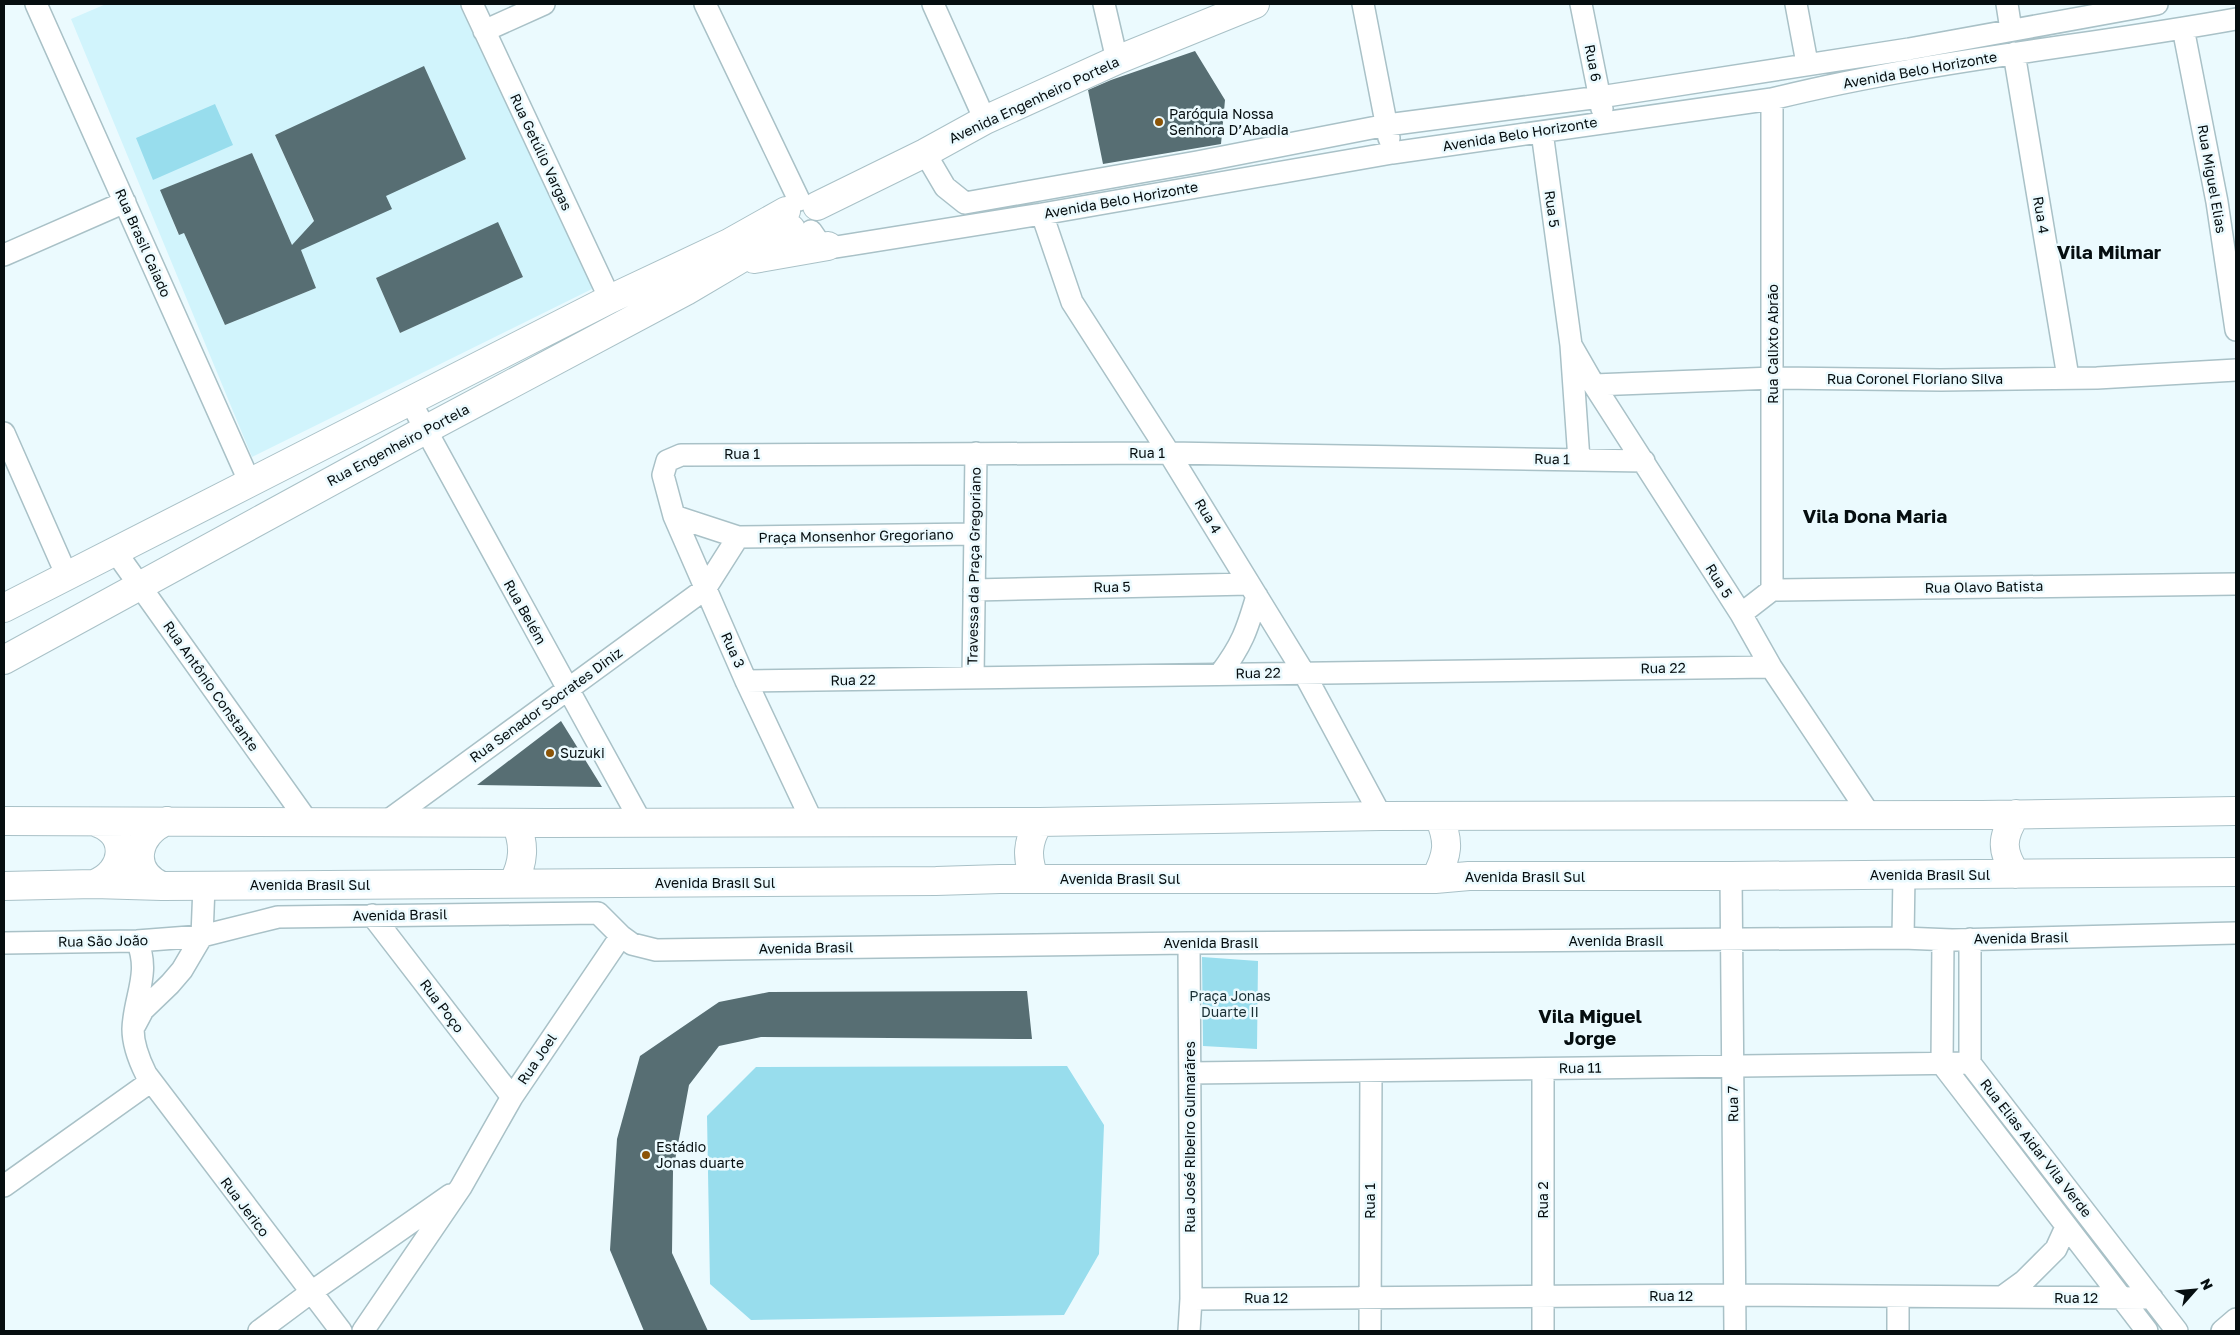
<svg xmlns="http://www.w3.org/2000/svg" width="2240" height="1335" viewBox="0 0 2240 1335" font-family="'Golos Text',sans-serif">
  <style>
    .built { fill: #d1f4fc; fill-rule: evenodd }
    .green { fill: #98dded }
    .building { fill: #576e73 }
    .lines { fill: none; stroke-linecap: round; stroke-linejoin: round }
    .minor-casing { stroke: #a9c1c7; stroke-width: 24 }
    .tertiary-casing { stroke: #a9c1c7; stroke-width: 30 }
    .primary-casing { stroke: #a9c1c7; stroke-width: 30 }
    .minor { stroke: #fff; stroke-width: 21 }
    .tertiary { stroke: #fff; stroke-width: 28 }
    .primary { stroke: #fff; stroke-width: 28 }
    .poi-dot { fill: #8b5407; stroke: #ebfafe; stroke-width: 2 }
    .labels { text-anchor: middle; stroke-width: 5; stroke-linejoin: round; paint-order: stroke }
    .street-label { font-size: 14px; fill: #060e10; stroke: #ebfafe }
    .poi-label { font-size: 14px; fill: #060e10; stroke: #ebfafe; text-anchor: start }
    .park-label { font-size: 14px; fill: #192f34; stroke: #ebfafe }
    .district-label { font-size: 19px; font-weight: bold; fill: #060e10; stroke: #ebfafe }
  </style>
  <rect width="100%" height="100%" fill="#ebfafe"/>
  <path class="built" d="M106 4H459L594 288 252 457 71 19ZM424 67 466 159 401 189ZM344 104 322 240 275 135ZM252 153 292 245 297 241 316 288 225 325 184 233 178 234 161 190ZM498 223 523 277 400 333 376 278Z"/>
  <path class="green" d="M215 104 233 145 153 180 136 138Z
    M1202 957 1258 961 1257 1049 1203 1046Z
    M1067 1066 1104 1125 1099 1254 1064 1315 751 1320 710 1284 707 1116 756 1067Z"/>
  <path class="building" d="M1195 51 1225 100 1221 144 1103 164 1088 90 1111 80Z
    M424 66 466 159 386 196 392 209 301 250 316 288 225 325 184 233 179 235 160 190 252 153 292 245 314 221 275 135Z
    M498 222 523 277 400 333 376 278Z
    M561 721 602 787 477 785Z
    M1027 991 1032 1039 761 1037 719 1046 689 1085 673 1171 672 1253 708 1331H644L610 1250 617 1139 640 1056 719 1002 769 992Z"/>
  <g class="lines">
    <defs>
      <path id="minor" d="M36 4 250 483
        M472 4 610 299
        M705 4 799 200
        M933 4 985 120
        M1104 4 1117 60
        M1363 4 1389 138
        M1581 4 1602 109
        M1796 4 1807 63
        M2007 4 2011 30
        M2183 28 2217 202 2236 330
        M484 31 544 4
        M2014 53 2068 377
        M1772 99V590
        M1542 132 1571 345 1579 460
        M925 153 945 187 965 203 1197 162 1387 125 1600 97 1909 49 2157 4
        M1042 214 1072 302 1169 453 1304 673 1381 816
        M811 231 820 244 836 247 1042 214 1392 153 1772 99C1924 61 2082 47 2236 19
        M4 255 125 202
        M1571 345 1594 385 1741 614 1771 667 1870 815
        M1594 385 1773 378 1941 380 2097 378 2236 370
        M410 401 641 822
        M4 433 67 576
        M674 516 738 537 975 534
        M115 551 308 822
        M974 590 1249 584
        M1741 614 1772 590 2236 584
        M1220 674C1242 645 1247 630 1257 596
        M973 678 976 453
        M746 681 1771 667
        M812 821 746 681 674 516 663 475 667 461 681 455 1169 453 1644 461
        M386 822 705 589 738 537
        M1731 876 1735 1331
        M372 915 512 1097
        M1903 938 1904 875
        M1970 939V1063L2177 1331
        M1943 940 1942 1064 2147 1331
        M137 941C151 973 134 997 133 1029 133 1045 139 1060 146 1074L341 1331
        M4 943 137 941 202 936 278 917 598 913 621 936 632 944 656 950 1189 943 1903 938 1952 940 2236 933
        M135 1025 143 1010 170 984 182 970 202 936 204 886
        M1190 1073 1970 1063
        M4 1186 150 1082
        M1898 1297V1331
        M2002 1297 2024 1281 2056 1249 2066 1227
        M1191 1299 1735 1295 2152 1298
        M259 1331 310 1293 450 1195
        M363 1331 461 1187 512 1097 621 936
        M1189 1331 1191 1299 1189 943
        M1370 1331 1371 1071
        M1543 1331V1069
        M2222 1331 2236 1319"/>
      <path id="tertiary" d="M817 206 925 153 985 120 1117 60 1255 4
        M754 259 828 246
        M4 608 610 299 729 243 786 211
        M4 660 425 430 686 291 791 229"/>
      <path id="primary" d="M2016 814C2001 838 2001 851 2016 874
        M4 821 547 823 1039 822 1381 816 1982 815 2236 811
        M1035 879C1026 858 1027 842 1039 822
        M1435 879C1448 855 1450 842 1439 817
        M513 883C524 862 525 845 516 823
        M94 884C126 872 130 833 95 822
        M4 886 94 884 162 886 936 881 1000 879H1435L1469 876H1731L2236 872
        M162 886C128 871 136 833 167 821"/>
    </defs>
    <use href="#minor" class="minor-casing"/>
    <use href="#tertiary" class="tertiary-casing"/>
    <use href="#primary" class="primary-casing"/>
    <use href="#minor" class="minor"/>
    <use href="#tertiary" class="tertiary"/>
    <use href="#primary" class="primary"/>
  </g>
  <g class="poi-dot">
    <circle cx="1159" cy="122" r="5"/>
    <circle cx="550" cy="753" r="5"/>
    <circle cx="646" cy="1155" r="5"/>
  </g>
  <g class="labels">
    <g class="street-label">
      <text transform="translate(1593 63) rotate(79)" y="5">Rua 6</text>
      <text transform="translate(1920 70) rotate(-10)" y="5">Avenida Belo Horizonte</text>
      <text transform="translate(1034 100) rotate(-25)" y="5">Avenida Engenheiro Portela</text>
      <text transform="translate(1520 134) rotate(-9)" y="5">Avenida Belo Horizonte</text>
      <text transform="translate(541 152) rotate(65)" y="5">Rua Getúlio Vargas</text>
      <text transform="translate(2212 179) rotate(80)" y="5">Rua Miguel Elias</text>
      <text transform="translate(1121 200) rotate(-10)" y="5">Avenida Belo Horizonte</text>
      <text transform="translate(1552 209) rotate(82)" y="5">Rua 5</text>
      <text transform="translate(2041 215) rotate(81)" y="5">Rua 4</text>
      <text transform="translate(143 243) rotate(66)" y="5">Rua Brasil Caiado</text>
      <text transform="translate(1773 344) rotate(-90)" y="5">Rua Calixto Abrão</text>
      <text x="1915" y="384">Rua Coronel Floriano Silva</text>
      <text transform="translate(398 445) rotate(-28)" y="5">Rua Engenheiro Portela</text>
      <text x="1147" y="458">Rua 1</text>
      <text x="742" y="459">Rua 1</text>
      <text transform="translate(1552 459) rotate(1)" y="5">Rua 1</text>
      <text transform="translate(1208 516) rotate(59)" y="5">Rua 4</text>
      <text transform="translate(856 536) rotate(-1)" y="5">Praça Monsenhor Gregoriano</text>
      <text transform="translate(974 566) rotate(-89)" y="5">Travessa da Praça Gregoriano</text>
      <text transform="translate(1719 581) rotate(58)" y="5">Rua 5</text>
      <text transform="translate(1112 587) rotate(-1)" y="5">Rua 5</text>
      <text transform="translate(1984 587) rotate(-1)" y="5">Rua Olavo Batista</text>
      <text transform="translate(525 612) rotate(61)" y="5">Rua Belém</text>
      <text transform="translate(733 650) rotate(66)" y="5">Rua 3</text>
      <text transform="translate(1663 668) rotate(-1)" y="5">Rua 22</text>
      <text transform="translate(1258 673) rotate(-1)" y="5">Rua 22</text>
      <text transform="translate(853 680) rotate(-1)" y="5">Rua 22</text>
      <text transform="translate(211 686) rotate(55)" y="5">Rua Antônio Constante</text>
      <text transform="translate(546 705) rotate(-36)" y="5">Rua Senador Socrates Diniz</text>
      <text x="1930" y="880">Avenida Brasil Sul</text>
      <text x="1525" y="882">Avenida Brasil Sul</text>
      <text x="1120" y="884">Avenida Brasil Sul</text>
      <text x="715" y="888">Avenida Brasil Sul</text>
      <text x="310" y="890">Avenida Brasil Sul</text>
      <text transform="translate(400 915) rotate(-1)" y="5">Avenida Brasil</text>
      <text transform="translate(2021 938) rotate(-1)" y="5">Avenida Brasil</text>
      <text transform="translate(103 941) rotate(-1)" y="5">Rua São João</text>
      <text x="1616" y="946">Avenida Brasil</text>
      <text x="1211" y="948">Avenida Brasil</text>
      <text transform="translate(806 948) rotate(-1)" y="5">Avenida Brasil</text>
      <text transform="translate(442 1006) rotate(53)" y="5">Rua Poço</text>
      <text transform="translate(537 1059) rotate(-56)" y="5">Rua Joel</text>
      <text transform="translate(1580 1068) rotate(-1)" y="5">Rua 11</text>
      <text transform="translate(1733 1104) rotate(-91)" y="5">Rua 7</text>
      <text transform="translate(1190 1137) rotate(-90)" y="5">Rua José Ribeiro Guimarãres</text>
      <text transform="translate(2036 1148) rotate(52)" y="5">Rua Elias Aidar Vila Verde</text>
      <text transform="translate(1543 1200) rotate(-90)" y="5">Rua 2</text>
      <text transform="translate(1370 1201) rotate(-90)" y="5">Rua 1</text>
      <text transform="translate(245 1207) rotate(53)" y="5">Rua Jerico</text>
      <text x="1671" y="1301">Rua 12</text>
      <text x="1266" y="1303">Rua 12</text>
      <text x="2076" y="1303">Rua 12</text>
    </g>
    <g class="poi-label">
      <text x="1169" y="119">Paróquia Nossa<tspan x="1169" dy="16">Senhora D’Abadia</tspan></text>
      <text x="560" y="758">Suzuki</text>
      <text x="656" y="1152">Estádio<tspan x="656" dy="16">Jonas duarte</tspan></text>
    </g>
    <g class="park-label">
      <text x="1230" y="1001">Praça Jonas<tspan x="1230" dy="16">Duarte II</tspan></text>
    </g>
    <g class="district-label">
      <text x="2109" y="259">Vila Milmar</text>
      <text x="1875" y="523">Vila Dona Maria</text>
      <text x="1590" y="1023">Vila Miguel<tspan x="1590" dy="22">Jorge</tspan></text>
    </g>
  </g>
  <rect width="2240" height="1335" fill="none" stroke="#060e10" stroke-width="10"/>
  <g transform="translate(2195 1290) rotate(63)" stroke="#ebfafe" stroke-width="4" paint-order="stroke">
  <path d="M0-4L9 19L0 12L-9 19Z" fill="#060e10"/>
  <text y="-8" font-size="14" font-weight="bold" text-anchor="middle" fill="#060e10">N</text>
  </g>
</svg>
